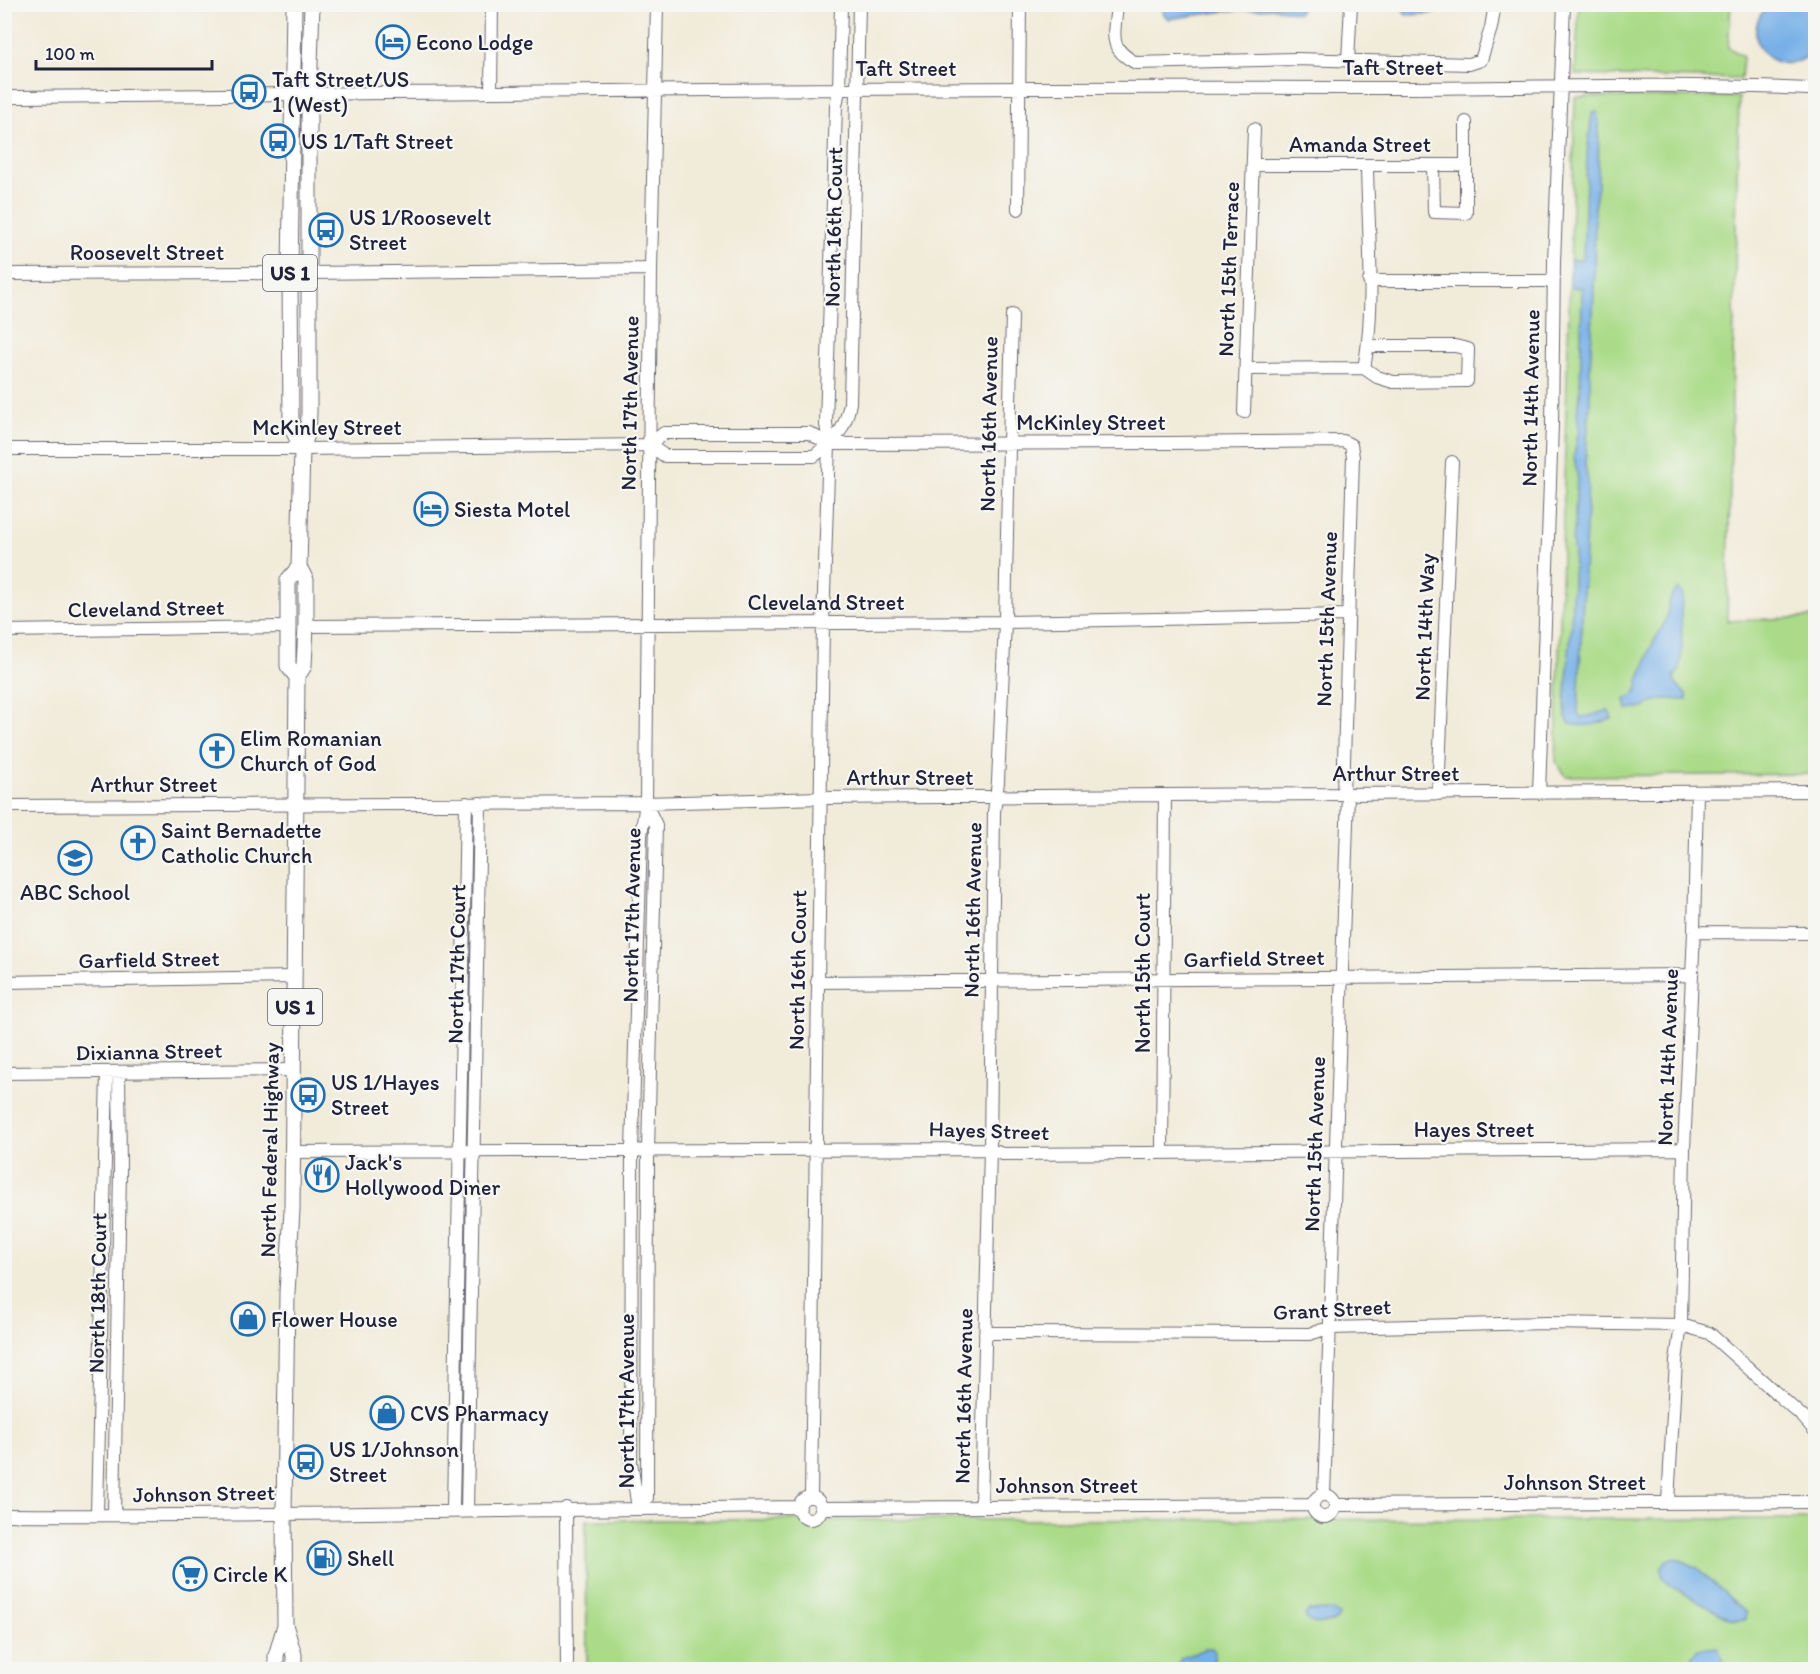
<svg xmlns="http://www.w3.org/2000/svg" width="1820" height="1674" viewBox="0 0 1820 1674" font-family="Itim,sans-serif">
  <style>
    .green { fill: #abdb89; stroke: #667e62; stroke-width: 1.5 }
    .water { fill: #77b0e7; stroke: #4c6991; stroke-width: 1.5 }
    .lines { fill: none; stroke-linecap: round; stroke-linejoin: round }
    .minor-casing { stroke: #6a6872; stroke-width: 14 }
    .major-casing { stroke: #6a6872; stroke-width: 17 }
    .minor { stroke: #fff; stroke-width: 12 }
    .major { stroke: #fff; stroke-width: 15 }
    .labels { text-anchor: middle; stroke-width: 4.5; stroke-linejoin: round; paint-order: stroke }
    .shield { fill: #f6f6f2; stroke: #626272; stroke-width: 1.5 }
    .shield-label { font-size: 21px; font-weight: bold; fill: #22223b }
    .poi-label { font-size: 22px; fill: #22223b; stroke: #f6f6f2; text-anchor: start }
    .street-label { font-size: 22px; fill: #22223b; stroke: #f6f6f2 }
  </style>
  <rect width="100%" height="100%" fill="#f6f6f2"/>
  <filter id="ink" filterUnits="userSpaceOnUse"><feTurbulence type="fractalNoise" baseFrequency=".0167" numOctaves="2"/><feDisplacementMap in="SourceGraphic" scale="12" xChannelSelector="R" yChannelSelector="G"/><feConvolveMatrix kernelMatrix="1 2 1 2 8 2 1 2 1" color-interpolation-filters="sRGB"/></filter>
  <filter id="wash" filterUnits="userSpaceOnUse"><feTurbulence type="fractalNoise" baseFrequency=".008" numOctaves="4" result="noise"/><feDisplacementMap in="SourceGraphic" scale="24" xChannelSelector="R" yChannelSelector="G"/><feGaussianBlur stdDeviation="1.35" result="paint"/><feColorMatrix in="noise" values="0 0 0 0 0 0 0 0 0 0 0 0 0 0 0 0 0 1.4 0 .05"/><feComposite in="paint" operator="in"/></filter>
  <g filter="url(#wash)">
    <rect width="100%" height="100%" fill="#f1ebd9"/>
    <path class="green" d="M1579 5H1731L1728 47 1743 57 1741 79 1575 75Z
      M1575 97H1739L1727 621 1815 617V774L1566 776 1556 762Z
      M1815 1519V1669H587L586 1520Z"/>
    <path class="water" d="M1162 5V4L1304 5 1298 13 1276 8 1226 11 1168 19 1162 12Z
      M1400 5H1444L1441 11 1427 14 1406 15Z
      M1770 5C1784 4 1811 0 1816 16 1817 20 1816 26 1816 30 1816 35 1817 43 1815 48 1813 52 1809 55 1805 58 1769 80 1736 31 1770 5Z
      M1594 112H1597L1599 123 1598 185 1595 203 1594 294 1590 370V404L1585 465 1588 480 1578 714 1581 717 1589 716 1608 710 1612 718C1599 725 1584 727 1570 724L1566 717 1565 704 1571 629 1574 553 1572 540 1574 531 1577 475 1574 456 1579 429 1577 412 1580 396 1582 288 1570 287 1571 260H1583L1587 153 1592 114Z
      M1678 589 1683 594 1681 610 1682 646 1680 669 1674 677 1675 683 1687 695V700L1664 699 1653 702 1643 708 1627 710 1625 699C1634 695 1640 691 1638 681 1646 669 1646 657 1652 645 1656 636 1663 628 1666 619 1670 607 1667 597 1678 589Z
      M1676 1558 1696 1567 1743 1610 1746 1613 1745 1620 1737 1621 1729 1619 1706 1605 1672 1587 1663 1578 1661 1568 1666 1561Z
      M1325 1610 1333 1611 1339 1615 1337 1620C1327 1624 1309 1628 1305 1615L1308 1611Z
      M1717 1647 1722 1657 1723 1669H1693V1655L1698 1649Z
      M1207 1648H1212L1215 1652 1214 1661C1204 1671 1193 1670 1180 1669L1178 1664 1181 1658Z"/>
  </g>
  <g filter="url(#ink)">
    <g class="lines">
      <defs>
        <path id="minor" d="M1117 4C1115 34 1106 47 1136 63L1296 59 1469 64 1481 60 1491 28 1495 4
          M1348 61 1351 4
          M491 92 492 4
          M4 97C449 93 893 86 1337 88 1494 89 1652 82 1809 89
          M1253 165H1466
          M1433 165 1434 212 1466 213V122
          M1018 209 1020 4
          M310 273 651 269
          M4 274 290 273
          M1369 281H1553
          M1364 368 1377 377 1393 382 1467 381 1468 349 1455 346H1368
          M1364 368C1376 307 1368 228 1367 166
          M1246 369 1364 368
          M1244 412 1254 129
          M649 445 664 433H809L829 444 1170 443 1343 441 1351 445 1353 457 1343 794
          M4 449H302L649 445 665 456H814C836 439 845 431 850 403L859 4
          M306 626 1005 622 1347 615
          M4 631 288 627
          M1539 793 1552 425 1554 262 1564 4
          M1438 794 1452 462
          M4 806 646 803 821 798 1165 795 1816 791
          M1694 932 1816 933
          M4 982 295 977
          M817 982 1692 975
          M4 1073 294 1070
          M293 1152 990 1149 1002 1154 1684 1149
          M1162 1152 1165 795
          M985 1333 1309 1334 1329 1328 1547 1323 1681 1325 1709 1333 1803 1417 1816 1432
          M1324 1495 1348 794
          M1313 1506a11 11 0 1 1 22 0a11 11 0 1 1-22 0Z
          M811 1497 823 623 829 444 826 424 836 106 839 90 841 4
          M799 1508a11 11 0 1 1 22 0a11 11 0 1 1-22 0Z
          M1668 1502 1676 1361 1681 1325 1684 1149 1694 932 1697 792
          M1335 1505 1816 1502
          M981 1506 990 1149 994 812 998 782 1005 622 1012 315
          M566 1508 567 1670
          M638 1508 631 1462 632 1151 641 835 646 803 651 269 657 4
          M638 1508 647 1498 648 1151 656 825 646 804
          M821 1508 1313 1505
          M453 1510 466 803
          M467 1510 480 803
          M4 1515C270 1517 534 1509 800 1507
          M97 1515 107 1072
          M114 1515 120 1171 119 1072"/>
        <path id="major" d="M294 4 290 273 291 426 302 449
          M297 677 304 666 306 626V580L299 567 302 449 308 432 309 413V94L312 4
          M297 677 288 666V580L299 567
          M276 1670V1656L285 1625
          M294 1670V1655L285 1625 284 1514 287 1293 292 1210 297 677"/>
      </defs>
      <use href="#minor" class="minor-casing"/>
      <use href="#major" class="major-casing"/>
      <use href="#minor" class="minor"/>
      <use href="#major" class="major"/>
    </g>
  </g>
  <defs>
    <symbol id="hotel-ring" viewBox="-11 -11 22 22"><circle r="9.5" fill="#f6f6f2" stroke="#1f6fb2" stroke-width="1.5"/><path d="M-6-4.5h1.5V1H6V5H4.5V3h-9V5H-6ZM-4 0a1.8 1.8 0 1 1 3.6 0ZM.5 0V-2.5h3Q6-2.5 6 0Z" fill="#1f6fb2"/></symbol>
    <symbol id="bus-ring" viewBox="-11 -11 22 22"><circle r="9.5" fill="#f6f6f2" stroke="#1f6fb2" stroke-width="1.5"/><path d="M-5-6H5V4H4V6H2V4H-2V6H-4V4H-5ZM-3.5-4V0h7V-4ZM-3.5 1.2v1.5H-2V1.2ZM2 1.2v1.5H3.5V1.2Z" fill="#1f6fb2"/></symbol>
    <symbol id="church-ring" viewBox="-11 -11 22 22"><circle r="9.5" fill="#f6f6f2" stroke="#1f6fb2" stroke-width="1.5"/><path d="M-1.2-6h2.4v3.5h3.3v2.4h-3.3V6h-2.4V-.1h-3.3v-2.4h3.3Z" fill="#1f6fb2"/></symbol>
    <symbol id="school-ring" viewBox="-11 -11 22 22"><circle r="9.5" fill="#f6f6f2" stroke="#1f6fb2" stroke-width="1.5"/><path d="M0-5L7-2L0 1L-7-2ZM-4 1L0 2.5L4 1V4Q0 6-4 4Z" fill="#1f6fb2"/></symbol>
    <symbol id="restaurant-ring" viewBox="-11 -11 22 22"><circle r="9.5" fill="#f6f6f2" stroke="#1f6fb2" stroke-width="1.5"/><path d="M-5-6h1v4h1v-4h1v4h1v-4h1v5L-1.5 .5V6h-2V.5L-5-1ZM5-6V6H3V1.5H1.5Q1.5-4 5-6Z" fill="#1f6fb2"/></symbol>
    <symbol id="shop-ring" viewBox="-11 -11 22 22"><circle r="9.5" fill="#f6f6f2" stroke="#1f6fb2" stroke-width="1.5"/><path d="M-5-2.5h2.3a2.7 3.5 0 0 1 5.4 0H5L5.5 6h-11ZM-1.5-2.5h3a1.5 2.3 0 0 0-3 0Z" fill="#1f6fb2"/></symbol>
    <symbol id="fuel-ring" viewBox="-11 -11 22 22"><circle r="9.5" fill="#f6f6f2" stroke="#1f6fb2" stroke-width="1.5"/><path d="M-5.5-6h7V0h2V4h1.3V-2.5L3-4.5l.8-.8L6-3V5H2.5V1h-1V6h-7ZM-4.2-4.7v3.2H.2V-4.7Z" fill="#1f6fb2"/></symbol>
    <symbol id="supermarket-ring" viewBox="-11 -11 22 22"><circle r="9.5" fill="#f6f6f2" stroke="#1f6fb2" stroke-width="1.5"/><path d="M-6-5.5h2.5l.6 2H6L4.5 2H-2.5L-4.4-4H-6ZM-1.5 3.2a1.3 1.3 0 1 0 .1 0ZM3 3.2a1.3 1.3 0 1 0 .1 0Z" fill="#1f6fb2"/></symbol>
  </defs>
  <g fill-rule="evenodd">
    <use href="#hotel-ring" x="374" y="23" width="38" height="38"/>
    <use href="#bus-ring" x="230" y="73" width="38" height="38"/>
    <use href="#bus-ring" x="259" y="122" width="38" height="38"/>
    <use href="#bus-ring" x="307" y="211" width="38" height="38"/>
    <use href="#hotel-ring" x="412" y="490" width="38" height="38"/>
    <use href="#church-ring" x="198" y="732" width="38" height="38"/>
    <use href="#church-ring" x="119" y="824" width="38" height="38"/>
    <use href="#school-ring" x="56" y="839" width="38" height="38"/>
    <use href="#bus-ring" x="289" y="1076" width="38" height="38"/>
    <use href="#restaurant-ring" x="303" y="1156" width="38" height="38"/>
    <use href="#shop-ring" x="229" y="1300" width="38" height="38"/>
    <use href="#shop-ring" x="368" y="1394" width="38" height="38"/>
    <use href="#bus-ring" x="287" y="1443" width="38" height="38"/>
    <use href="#fuel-ring" x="305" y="1539" width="38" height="38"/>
    <use href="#supermarket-ring" x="171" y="1555" width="38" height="38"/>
  </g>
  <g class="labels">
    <g class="shield">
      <rect x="263" y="255" width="54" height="36" rx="4.5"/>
      <rect x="268" y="989" width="54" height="36" rx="4.5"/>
    </g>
    <g class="shield-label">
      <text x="290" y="280">US 1</text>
      <text x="295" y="1014">US 1</text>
    </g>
    <g class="poi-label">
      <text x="416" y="50">Econo Lodge</text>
      <text x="272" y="87">Taft Street/US<tspan x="272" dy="25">1 (West)</tspan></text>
      <text x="301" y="149">US 1/Taft Street</text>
      <text x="349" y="225">US 1/Roosevelt<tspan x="349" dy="25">Street</tspan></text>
      <text x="454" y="517">Siesta Motel</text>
      <text x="240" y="746">Elim Romanian<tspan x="240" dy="25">Church of God</tspan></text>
      <text x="161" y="838">Saint Bernadette<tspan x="161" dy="25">Catholic Church</tspan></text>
      <text x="75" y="900" text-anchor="middle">ABC School</text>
      <text x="331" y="1090">US 1/Hayes<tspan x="331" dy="25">Street</tspan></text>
      <text x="345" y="1170">Jack's<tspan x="345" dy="25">Hollywood Diner</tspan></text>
      <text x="271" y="1327">Flower House</text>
      <text x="410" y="1421">CVS Pharmacy</text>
      <text x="329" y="1457">US 1/Johnson<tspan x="329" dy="25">Street</tspan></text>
      <text x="347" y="1566">Shell</text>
      <text x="213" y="1582">Circle K</text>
    </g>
    <g class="street-label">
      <text x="1393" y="75">Taft Street</text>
      <text x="906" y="76">Taft Street</text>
      <text x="1360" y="152">Amanda Street</text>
      <text transform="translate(833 227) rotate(-89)" y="8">North 16th Court</text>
      <text x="147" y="260">Roosevelt Street</text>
      <text transform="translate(1228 269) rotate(-88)" y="8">North 15th Terrace</text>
      <text transform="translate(1530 398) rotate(-89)" y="8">North 14th Avenue</text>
      <text transform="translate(629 403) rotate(-89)" y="8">North 17th Avenue</text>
      <text x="1091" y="430">McKinley Street</text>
      <text transform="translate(988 424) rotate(-89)" y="8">North 16th Avenue</text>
      <text x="327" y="435">McKinley Street</text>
      <text x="826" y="610">Cleveland Street</text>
      <text transform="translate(146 608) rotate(-1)" y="8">Cleveland Street</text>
      <text transform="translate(1326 619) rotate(-88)" y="8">North 15th Avenue</text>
      <text transform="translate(1424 627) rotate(-88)" y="8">North 14th Way</text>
      <text x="1396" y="781">Arthur Street</text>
      <text x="910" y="785">Arthur Street</text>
      <text x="154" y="792">Arthur Street</text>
      <text transform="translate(972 910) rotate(-89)" y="8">North 16th Avenue</text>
      <text transform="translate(631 915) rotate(-89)" y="8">North 17th Avenue</text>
      <text transform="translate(1254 958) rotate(-1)" y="8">Garfield Street</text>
      <text transform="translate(149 959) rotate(-1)" y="8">Garfield Street</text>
      <text transform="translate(456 964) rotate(-89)" y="8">North 17th Court</text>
      <text transform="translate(797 970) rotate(-89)" y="8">North 16th Court</text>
      <text transform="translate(1142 973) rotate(-90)" y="8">North 15th Court</text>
      <text transform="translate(149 1051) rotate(-1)" y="8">Dixianna Street</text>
      <text transform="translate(1667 1057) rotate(-88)" y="8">North 14th Avenue</text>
      <text x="1474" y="1137">Hayes Street</text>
      <text transform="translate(989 1130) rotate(2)" y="8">Hayes Street</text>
      <text transform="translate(1314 1144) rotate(-88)" y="8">North 15th Avenue</text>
      <text transform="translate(269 1150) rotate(-89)" y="8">North Federal Highway</text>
      <text transform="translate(97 1293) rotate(-89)" y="8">North 18th Court</text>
      <text transform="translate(1332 1309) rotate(-3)" y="8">Grant Street</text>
      <text transform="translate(963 1396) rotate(-89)" y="8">North 16th Avenue</text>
      <text transform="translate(626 1401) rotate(-90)" y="8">North 17th Avenue</text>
      <text x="1575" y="1490">Johnson Street</text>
      <text x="1067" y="1493">Johnson Street</text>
      <text transform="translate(204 1493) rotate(-1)" y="8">Johnson Street</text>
    </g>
  </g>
  <rect width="1820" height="1674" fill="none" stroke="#f6f6f2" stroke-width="24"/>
  <path d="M36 60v9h176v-9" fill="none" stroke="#22223b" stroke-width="3"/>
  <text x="45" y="60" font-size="18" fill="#22223b" stroke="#f6f6f2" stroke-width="4.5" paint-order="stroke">100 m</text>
</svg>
